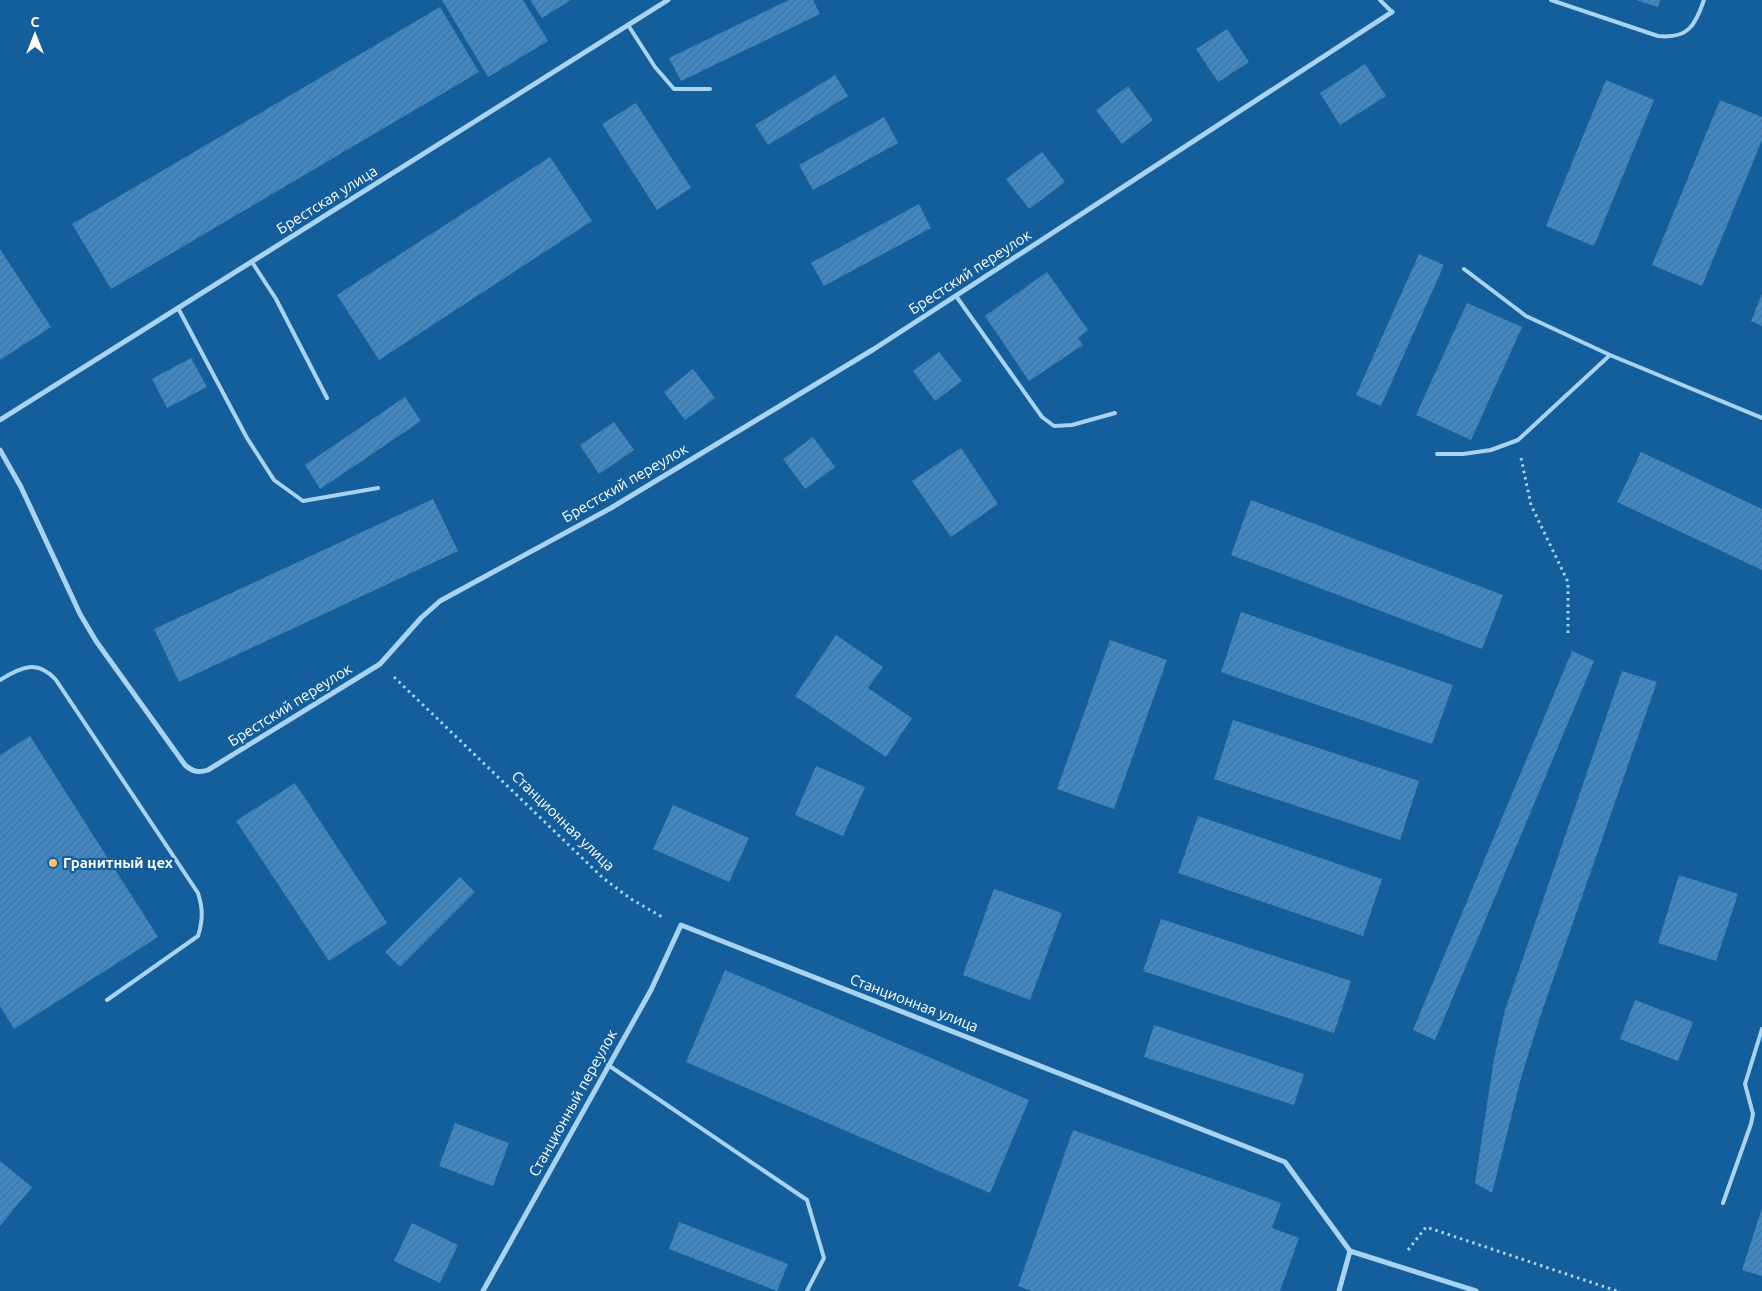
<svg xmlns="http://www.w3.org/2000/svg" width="1762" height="1291" viewBox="0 0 1762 1291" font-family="Ubuntu,sans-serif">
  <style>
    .building { fill: url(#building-hatch) }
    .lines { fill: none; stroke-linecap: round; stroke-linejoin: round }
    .path { stroke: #a9d3f3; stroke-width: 3; stroke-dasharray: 2.5 4; stroke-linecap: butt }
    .service { stroke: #a9d3f3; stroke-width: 4 }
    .minor { stroke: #a9d3f3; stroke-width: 5 }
    .poi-dot { fill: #ffc46b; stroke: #145e9b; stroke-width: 2 }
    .labels { text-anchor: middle; stroke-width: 4.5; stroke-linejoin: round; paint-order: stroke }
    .street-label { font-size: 15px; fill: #fff; stroke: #145e9b }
    .poi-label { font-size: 15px; font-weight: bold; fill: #fff; stroke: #145e9b; text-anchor: start }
  </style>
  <defs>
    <pattern id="building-hatch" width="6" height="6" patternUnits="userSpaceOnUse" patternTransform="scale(1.25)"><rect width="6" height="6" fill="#4289c4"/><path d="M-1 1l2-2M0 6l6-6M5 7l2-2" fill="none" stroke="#467194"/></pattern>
  </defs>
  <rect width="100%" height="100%" fill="#145e9b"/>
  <path class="building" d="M442 0H523L548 41 488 77Z
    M530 0H571L542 18Z
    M789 0H813L820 14 681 81 669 58Z
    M1636 0H1660L1658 7Z
    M440 7 479 72 111 289 72 224Z
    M1227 29 1249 62 1218 82 1196 49Z
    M1365 64 1386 96 1340 125 1320 93Z
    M835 75 848 96 768 145 755 125Z
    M1606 80 1654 100 1594 246 1546 226Z
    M1128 86 1153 120 1122 144 1096 110Z
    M1720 100 1762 117V140L1702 286 1652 265Z
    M636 103 691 188 657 210 602 124Z
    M884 117 898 143 813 190 799 165Z
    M1042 152 1065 182 1029 209 1006 179Z
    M550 157 592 221 379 360 337 295Z
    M919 204 931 228 824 286 811 263Z
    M0 249 51 327 0 360Z
    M1419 254 1444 265 1381 406 1356 395Z
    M1047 272 1088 330 1078 338 1083 345 1029 381 985 316Z
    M1762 294V326L1751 321Z
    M1467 303 1522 327 1471 440 1416 415Z
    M939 352 962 381 935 401 913 371Z
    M191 358 207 387 167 408 152 379Z
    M693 369 715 398 685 420 664 392Z
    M405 397 421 421 320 489 305 465Z
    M614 422 634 450 599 474 580 445Z
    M813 437 835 467 805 489 783 459Z
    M961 448 998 504 951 537 912 481Z
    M1641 452 1762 509V570L1617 502Z
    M433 499 458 551 179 682 154 629Z
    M1251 500 1503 595 1482 649 1231 555Z
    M1241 612 1453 685 1432 744 1221 672Z
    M836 635 883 667 868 688 912 718 886 757 795 696Z
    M1110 640 1167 660 1114 809 1057 789Z
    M1572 651 1594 661 1435 1040 1413 1030Z
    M1622 671 1657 682 1540 1017 1521 1078 1492 1193 1475 1183 1494 1059 1505 1010Z
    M1233 720 1419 781 1400 840 1214 779Z
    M30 736 158 937 14 1029 0 1006V755Z
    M816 766 865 787 843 836 795 815Z
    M295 783 387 923 329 961 236 821Z
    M673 805 749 838 729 882 653 849Z
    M1198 816 1382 879 1363 936 1178 873Z
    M1679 875 1738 894 1716 961 1658 943Z
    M460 877 475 892 400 967 385 952Z
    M994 889 1062 913 1030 1000 963 975Z
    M1161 919 1351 981 1334 1033 1143 971Z
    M725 970 1029 1100 990 1193 686 1062Z
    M1635 1000 1693 1022 1678 1061 1620 1039Z
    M1154 1025 1304 1074 1294 1105 1144 1057Z
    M455 1123 509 1143 493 1186 439 1166Z
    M1073 1130 1281 1203 1272 1228 1299 1238 1280 1291H1032L1018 1286Z
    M0 1161 32 1187 0 1226Z
    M1762 1208V1276L1742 1270Z
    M679 1222 788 1264 777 1291 669 1249Z
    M412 1223 458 1245 440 1283 394 1261Z"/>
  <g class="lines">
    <path class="path" d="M1521 458 1531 505 1568 582V637
      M394 677 603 878 631 899 664 918
      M1408 1250 1426 1227 1617 1291"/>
    <path class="service" d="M1380 0 1392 12
      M1551 0 1658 36C1688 39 1695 26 1704 0
      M628 25 655 67 674 89H710
      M252 262 276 299 327 398
      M1464 269 1526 316 1610 355 1762 418
      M956 296 1042 417 1054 426 1072 425 1115 413
      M178 308 247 438 274 480 303 501 378 488
      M1437 454H1463L1491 450 1518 440 1610 355
      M0 680C21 667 37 659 56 680L198 893C203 909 203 920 198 936L107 1000
      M608 1065 807 1200 824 1258 807 1291
      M1723 1203 1751 1124 1753 1114 1745 1084 1762 1029"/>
    <path class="minor" d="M0 420 668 0
      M0 450 21 487 80 614 96 641 185 765C193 772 199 773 208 770L380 664 421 618 440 601 611 508 874 349 1392 12
      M483 1291 651 990 681 925 1285 1162 1350 1251 1476 1291
      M1339 1291 1350 1251"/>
  </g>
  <circle class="poi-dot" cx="53" cy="863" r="5"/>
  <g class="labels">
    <g class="street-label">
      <text transform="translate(327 200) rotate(-32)" y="5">Брестская улица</text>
      <text transform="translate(970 272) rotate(-33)" y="5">Брестский переулок</text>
      <text transform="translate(625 483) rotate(-30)" y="5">Брестский переулок</text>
      <text transform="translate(290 705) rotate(-32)" y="5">Брестский переулок</text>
      <text transform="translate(563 821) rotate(44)" y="5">Станционная улица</text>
      <text transform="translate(914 1003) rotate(21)" y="5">Станционная улица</text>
      <text transform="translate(573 1103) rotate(-61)" y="5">Станционный переулок</text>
    </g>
    <g class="poi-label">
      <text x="63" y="868">Гранитный цех</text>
    </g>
  </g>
  <g transform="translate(35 35)" stroke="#145e9b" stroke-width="4" paint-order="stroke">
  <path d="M0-4L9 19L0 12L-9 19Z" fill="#ffffff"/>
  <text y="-8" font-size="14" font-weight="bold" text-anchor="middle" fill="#ffffff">С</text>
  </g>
</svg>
